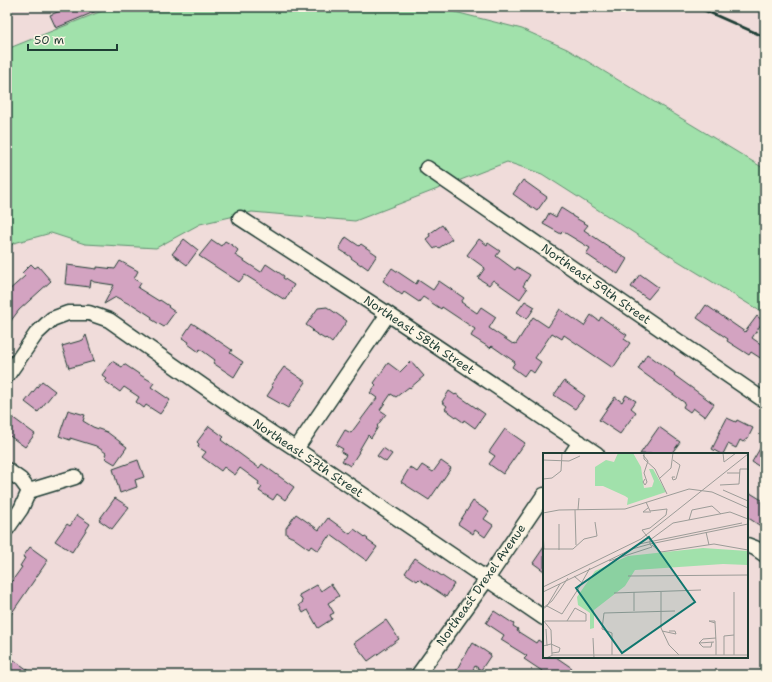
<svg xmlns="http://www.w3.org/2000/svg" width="772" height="682" viewBox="0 0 772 682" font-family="'Shantell Sans',sans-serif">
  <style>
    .green { fill: #a1e1ab; stroke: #608f70 }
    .building { fill: #d3a3c1; stroke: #1f3d34 }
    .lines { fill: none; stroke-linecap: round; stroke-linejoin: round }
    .street-casing { stroke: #1f3d34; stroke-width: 17 }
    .street { stroke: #fcf5e5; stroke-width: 14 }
    .rail { stroke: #1f3d34; stroke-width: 3 }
    .labels { text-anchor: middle; stroke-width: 3; stroke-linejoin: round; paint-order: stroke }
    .street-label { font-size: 12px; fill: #1f3d34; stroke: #fcf5e5 }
    .inset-road { fill: none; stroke: #9c9c98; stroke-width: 1 }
    .view { fill: #0f766e; fill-opacity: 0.15; stroke: #0f766e; stroke-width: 2 }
    .inset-edge { fill: none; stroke: #1f3d34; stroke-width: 2 }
  </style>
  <rect width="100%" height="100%" fill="#f0dcda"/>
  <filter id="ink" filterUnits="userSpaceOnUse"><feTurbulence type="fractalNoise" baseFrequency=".025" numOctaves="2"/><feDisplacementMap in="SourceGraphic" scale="8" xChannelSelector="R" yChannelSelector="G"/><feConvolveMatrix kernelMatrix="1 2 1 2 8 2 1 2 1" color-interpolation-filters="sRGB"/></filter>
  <g filter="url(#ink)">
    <path class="green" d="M112 7H427L451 11 522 29 567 49 765 169V314L670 256 542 174 507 162 355 221 252 212 200 224 156 248 85 244 51 233 14 243 7 250V49Z"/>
    <path class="building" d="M70 7H106L56 28 50 15Z
      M523 180 547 197 537 211 513 194Z
      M561 208 572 215V216L588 225 584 230 627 259 618 274 606 266 605 267 586 254 590 248 562 231 561 234 543 224 549 213 556 217Z
      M442 225 452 239 439 248 437 247 434 249 426 239 430 236 429 234Z
      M346 237 359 246 361 244 377 255 368 269 361 264V265L351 258V257L339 249Z
      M184 239 198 250 187 265 172 254Z
      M479 239 487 245 488 243 500 251 496 256 515 270 517 267 530 275 523 286 527 289 520 299 493 280 489 285 478 278 485 268 467 255Z
      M212 240 221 246 225 241 232 245 238 250 235 255 261 272 266 264 284 276 283 278 294 285 285 300 245 275 239 282 199 256Z
      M120 261 138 271 134 279 141 283 138 288 159 301 160 300 169 306 168 307 175 312 164 327 151 319 152 317 132 304 131 305 116 297 104 304 114 285 94 282 91 280 90 287 65 284 67 265 97 269V267L115 269Z
      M31 264 35 268 38 266 51 281 19 310 7 326V292L25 276 22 273Z
      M392 268 416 284 418 280 433 290 439 281 464 298 461 302 477 313 481 307 496 317 489 328 513 344 514 343 516 344 533 317 548 327 560 309 584 326 591 315 599 321 601 317 627 335 624 339 630 343 613 368 564 335 562 339 552 333 535 358 541 362 534 373 529 369 524 376 512 367 515 362 492 346 490 348 471 336 475 329 442 307 441 309 423 297 419 302 404 292 402 295 383 281Z
      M640 274 658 287 648 299 631 287Z
      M525 301 535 307 527 319 517 312Z
      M706 305 745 332 757 316 763 321 752 338 765 347V361L751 352 749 355 727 341 728 339 697 318Z
      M327 307 347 321 332 343 326 338 325 339 323 338 312 331 313 330 306 325 318 308Z
      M192 323 232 350 230 353 243 362 234 377 213 363 215 360 200 349 199 352 188 344 189 342 182 338Z
      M86 335 94 361 69 368 62 346 83 340Z
      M647 354 675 374 674 375 714 404 705 417 693 408 690 412 683 407 685 403 638 369Z
      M112 361 122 367 124 364 142 376 154 383 151 387 170 400 160 414 146 405 144 408 136 402 139 397 124 387 120 392 105 381 107 379 102 375Z
      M411 361 424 376 410 388 409 387 396 397 391 394 380 410 386 414 377 426 378 427 371 438 368 435 358 452H359L350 466 342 461 346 455 341 452 343 449 336 445 345 430 351 433 377 398 370 393 376 385 374 383 388 363 400 372Z
      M284 367 306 382 288 408 267 396 273 387 271 385Z
      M42 381 55 391 38 412 25 402Z
      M564 381 585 396 575 409 554 395Z
      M449 391 455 395 456 394 485 414 475 428 464 420 463 422 445 409 447 406 442 402Z
      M626 395 636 401 631 408 636 412 620 434 599 420 615 397 622 402Z
      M68 410 85 415 83 421 93 427 107 432 127 447 115 464 105 458 107 456 105 455 106 453 96 446 70 438V440L59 436Z
      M12 417 35 434 25 447 7 434V424Z
      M727 418 736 422 737 420 753 428 748 438 743 442 740 440 736 448 728 444 723 454H721L712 449 718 437H717Z
      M209 426 224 437 221 440 259 468 262 464 294 487 285 500 277 494 273 500 259 491 262 487 258 484 259 482 240 468 235 475 224 467 221 471 202 457 206 452 198 447 199 444 197 442Z
      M659 427 680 442 671 454H640Z
      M505 429 525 443 503 474 489 464 495 456 489 452Z
      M765 440V470L752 462Z
      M383 448 392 454 386 462 377 456Z
      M138 460 144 477 135 480 137 487 120 493 113 469Z
      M441 461 451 468 429 500 401 482 410 467 417 472 422 465 433 472Z
      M747 491 765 502V529L747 517Z
      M115 498 129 507 112 529 99 520Z
      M473 501 489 512 484 519 493 525 485 537 475 530 473 534 458 524Z
      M296 514 319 530 328 518 350 534 354 529 368 539 367 540 377 547 367 561 331 535 329 538 328 537 318 551 311 546 309 549 292 537H291L286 534V528Z
      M77 515 90 524 72 552 55 541 67 524 70 526Z
      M30 547 48 560 7 620V588L22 567 20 566 25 558 23 557Z
      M544 547V571L533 563Z
      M415 558 454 584 446 597 419 579 417 581 405 573Z
      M331 584 339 596 328 603 334 613 330 615 332 619 318 628 308 610 303 613 299 605 303 602 299 595 317 585 321 591Z
      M494 611 514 624 513 626 518 629 517 631 536 643 538 640 544 644V657H556L572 668 567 675H548L524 659 527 656 501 640 504 635 486 623Z
      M386 620 399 639 368 661 354 643Z
      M473 643 491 655 481 670 475 666 470 675H463L456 671 469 647 470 648Z
      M7 655 35 675H7Z"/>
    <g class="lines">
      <defs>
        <path id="street" d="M427 168 765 401
          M240 218 388 314 597 454
          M7 376 36 334 52 319 68 313H89L109 320 243 414 296 449 544 618
          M296 449 388 314
          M572 454 580 442
          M7 470 21 480 29 491 21 509 7 529
          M29 491 75 477
          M747 545 755 548 765 555
          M418 675 487 579 544 495"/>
      </defs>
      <use href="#street" class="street-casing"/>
      <use href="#street" class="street"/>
      <path class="rail" d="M697 7 765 37"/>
    </g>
  </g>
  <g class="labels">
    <g class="street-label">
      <text transform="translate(596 284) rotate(35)" y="4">Northeast 59th Street</text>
      <text transform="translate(419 335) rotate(34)" y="4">Northeast 58th Street</text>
      <text transform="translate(308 458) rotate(34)" y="4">Northeast 57th Street</text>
      <text transform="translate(481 585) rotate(-55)" y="4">Northeast Drexel Avenue</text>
    </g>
  </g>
  <g transform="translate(543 453)">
    <rect width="205" height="205" fill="#f0dcda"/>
    <path d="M75 0H90L98 14 101 35 109 34 111 28 106 16H110L123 39 84 52 85 45 82 43 60 33H52V14L63 7 71 9ZM160 95 205 98V112L180 111 92 117 82 133 51 157V175L47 176V160L35 152 34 144 52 118 85 103Z" fill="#a1e1ab"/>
    <path class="inset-road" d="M101 0V6L112 16 124 41M180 0 181 9 193 0M100 2 105 8 101 20 104 29 102 32 100 29 102 26M0 7 26 8 37 3M130 7 137 12 133 26 130 27 129 24H132M184 20H197M117 25 128 15 130 0M0 26 9 25 18 18 19 0M177 32 196 31 197 16H205M180 37 205 48M103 49 107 58 124 56 123 62 107 75 99 77 107 87M105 55 100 59H108M32 57 33 92M35 57 36 45M0 60 16 57 82 56 146 36 169 39 205 55M146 67 149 57 169 53 178 61M16 71V97M0 77 1 96H30L41 86 54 83 52 69M163 79 166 92M96 91 199 70M109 92 118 99 171 91 205 97M66 108 109 94 107 91 205 71M85 123 205 122M39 129 47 115M0 134 98 86 205 1M0 139 89 96 107 91V87L130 70 187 59 205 66M91 139V158M118 139V175L126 192 136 202M191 139V202M71 140 158 137M4 153 17 131M0 155 9 148 25 125M0 156 4 153 19 161 39 130 31 123M0 167 8 177 9 202M2 168H43V161L32 155 24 168M172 170 166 168H172V169L173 189V202M3 176 4 193M119 178 133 181 132 178H126M50 185 51 205M169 189 168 194H160L156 190 160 186 173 185M156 190 171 189M0 193 8 191 17 195 16 199 9 200M69 202V180L59 176 61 160 132 158M181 202V183L191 182M3 205 10 202H205"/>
    <path class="view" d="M106 84 152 149 79 200 33 135Z"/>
    <rect width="205" height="205" class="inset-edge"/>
  </g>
  <rect width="772" height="682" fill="none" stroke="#fcf5e5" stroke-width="24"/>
  <rect x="12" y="12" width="748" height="658" fill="none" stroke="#1f3d34" stroke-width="1.5" filter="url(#ink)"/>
  <path d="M28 44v6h89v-6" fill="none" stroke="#1f3d34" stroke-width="2"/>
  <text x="34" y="44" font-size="12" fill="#1f3d34" stroke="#fcf5e5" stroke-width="3" paint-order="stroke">50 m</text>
</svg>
